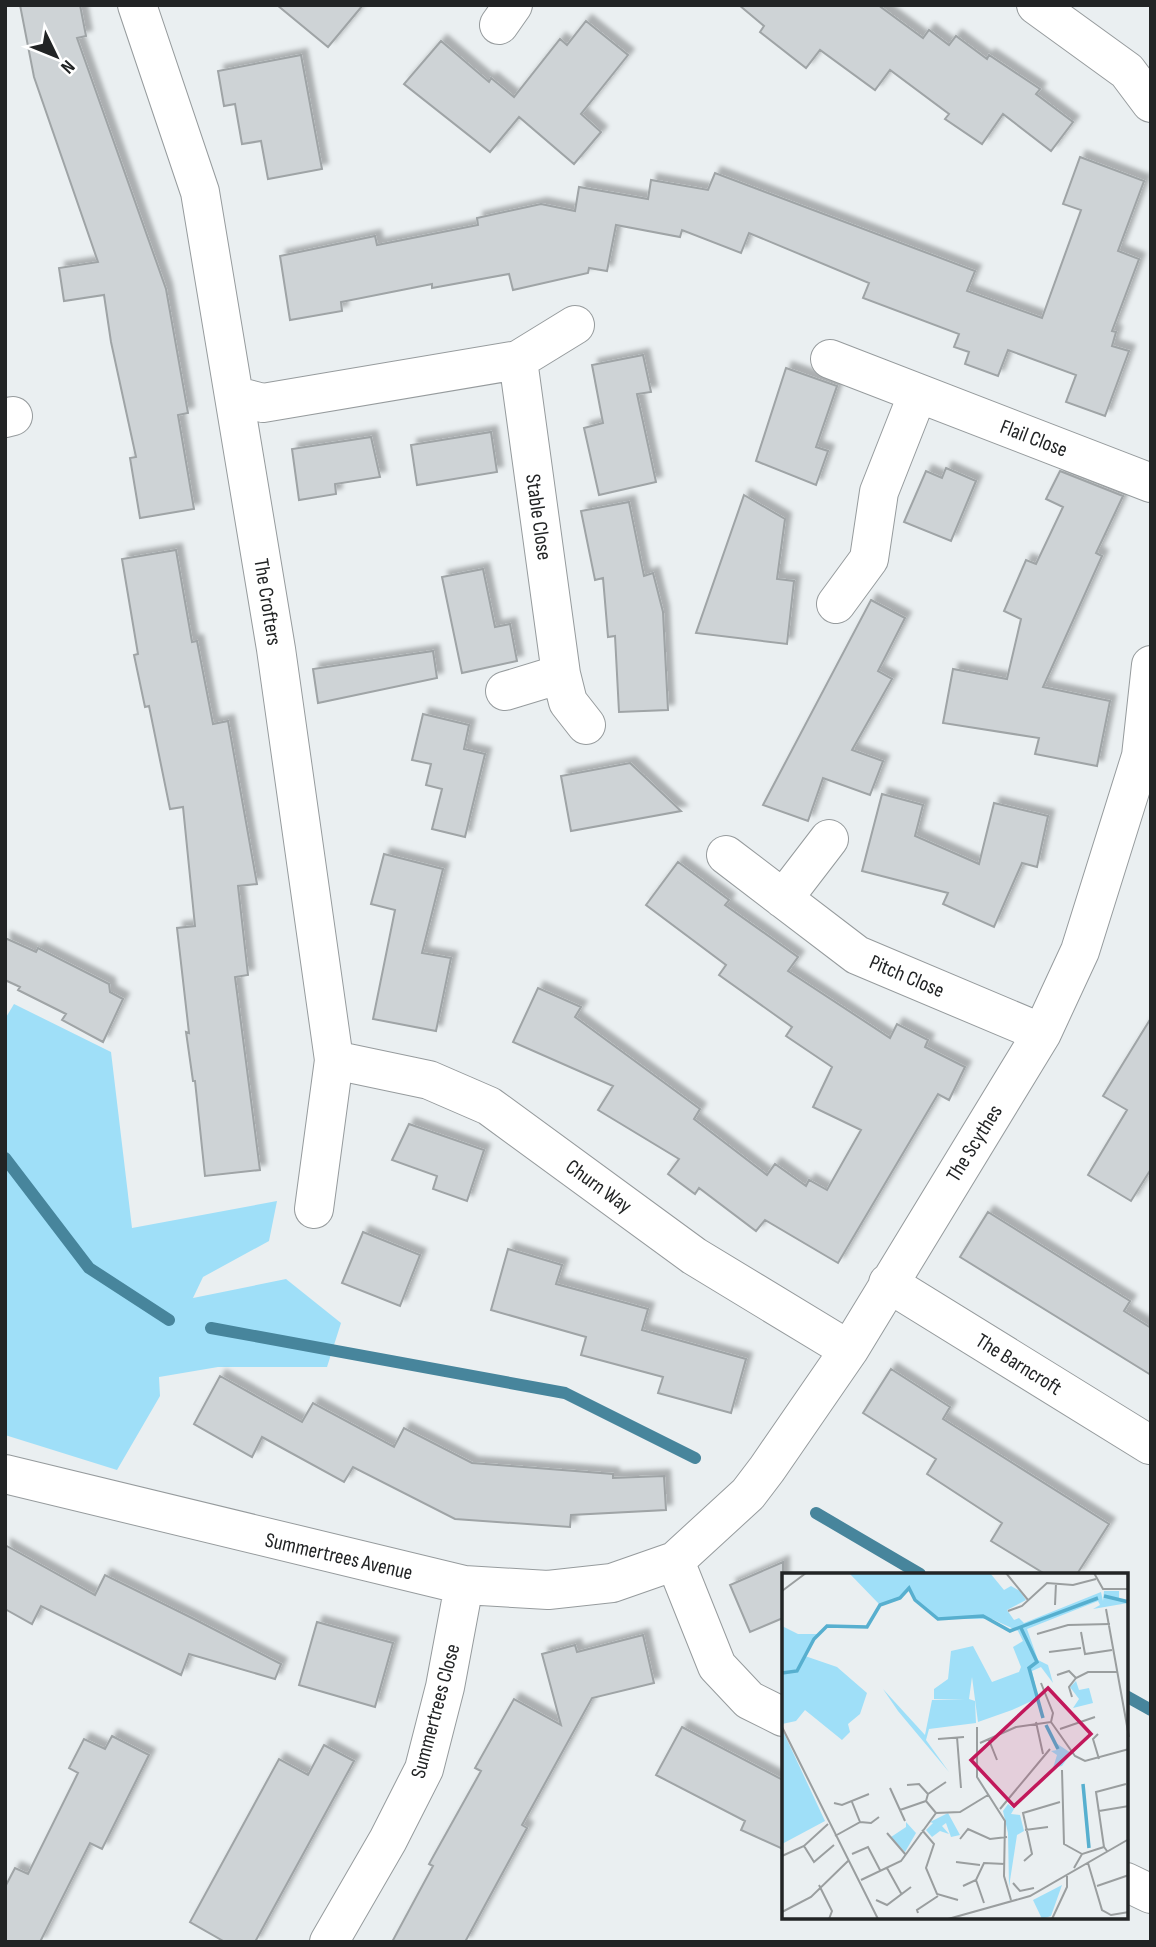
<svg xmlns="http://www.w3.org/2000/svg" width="1156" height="1947" viewBox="0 0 1156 1947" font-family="'Sofia Sans Condensed',sans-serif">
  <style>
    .green { fill: #9fdff8 }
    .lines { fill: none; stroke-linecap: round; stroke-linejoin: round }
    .stream { stroke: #47859c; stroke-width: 12 }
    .building { fill: #ced3d6; stroke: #9fa4a6; stroke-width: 2; filter: url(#shadow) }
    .street-casing { stroke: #969b9d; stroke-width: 40 }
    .street { stroke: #fff; stroke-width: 38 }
    .labels { text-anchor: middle; stroke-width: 6; stroke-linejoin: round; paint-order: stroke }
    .street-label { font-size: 21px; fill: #222425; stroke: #fff }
    .inset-river { fill: none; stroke: #57afcf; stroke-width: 3.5 }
    .inset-road { fill: none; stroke: #9a9e9f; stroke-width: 2 }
    .view { fill: #c2185b; fill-opacity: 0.15; stroke: #c2185b; stroke-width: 3.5 }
    .inset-edge { fill: none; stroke: #222425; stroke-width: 3.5 }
  </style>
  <defs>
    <filter id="shadow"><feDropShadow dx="6" dy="-6" stdDeviation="2" flood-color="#0004"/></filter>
  </defs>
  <rect width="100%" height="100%" fill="#eaeff1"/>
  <path class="green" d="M14 1004 111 1052 132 1228 277 1201 269 1241 203 1277 193 1298 286 1279 341 1323 327 1367H218L159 1377 160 1396 117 1470 5 1435V1019Z"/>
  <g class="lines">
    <path class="stream" d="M5 1158 89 1268 169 1320
      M211 1328 565 1393 695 1458
      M816 1513 920 1574
      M1126 1696 1151 1710"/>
  </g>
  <path class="building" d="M20 5H80L86 36 77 38 166 289 188 413 178 415 194 509 140 518 130 458 136 457 111 342 104 295 64 301 59 268 98 262 34 77Z
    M277 5H363L328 47Z
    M739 5H878L923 38 929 30 949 45 956 36 987 59 989 55 1040 89 1036 94 1073 122 1051 151 1003 114 982 144 945 119 949 114 890 70 875 90 820 50 806 68 760 32 764 26Z
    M586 21 628 55 581 114 601 132 574 164 519 117 490 152 404 84 441 41 489 82 491 78 514 97 560 39 567 45Z
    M301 55 322 169 268 179 261 141 242 144 235 104 224 106 218 71Z
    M1080 157 1144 181 1118 251 1139 259 1112 331 1116 332 1112 346 1129 351 1105 416 1066 402 1076 375 1008 350 998 376 965 364 969 352 954 347 959 334 863 298 869 283 749 233 741 253 682 230 680 237 616 225 607 271 589 268 588 273 513 290 509 274 432 288V284L341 302 342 311 290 320 280 256 375 236 377 245 478 225 477 218 541 204 575 211 579 187 648 199 651 180 708 190 715 173 975 271 967 291 1042 318 1081 210 1063 204Z
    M643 355 651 392 637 394 656 482 599 495 584 428 603 423 592 365Z
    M786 368 837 386 816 447 828 451 816 485 756 461Z
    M491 432 497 472 417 485 411 445Z
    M371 437 380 477 335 484 336 494 299 500 292 449Z
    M946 468 976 481 951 541 904 522 926 471 942 478Z
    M1060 471 1123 496 1096 553 1102 556 1043 687 1110 701 1097 766 1035 754 1039 738 943 723 953 669 1007 679 1021 619 1004 611 1026 560 1036 564 1063 507 1046 499Z
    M744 495 785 519 777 579 794 581 787 644 696 633Z
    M629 502 644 576 653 573 663 612 668 710 619 712 615 636 608 637 603 578 595 580 581 511Z
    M176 550 192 642 197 641 213 724 228 721 257 884 238 886 248 975 235 977 260 1170 205 1176 195 1081H193L186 1032 189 1033 177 928 195 926 183 807 170 809 149 706 145 707 134 655 138 654 122 559Z
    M483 569 495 627 510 624 517 661 462 673 442 577Z
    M871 600 905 618 878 671 892 679 852 750 883 761 870 795 823 778 808 821 763 805Z
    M433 651 437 678 318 703 313 669Z
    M423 714 469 725 464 749 485 754 465 837 432 829 442 789 426 785 431 764 412 760Z
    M630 763 681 811 571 831 561 776Z
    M882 794 923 805 915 836 979 864 994 803 1048 816 1037 867 1022 863 994 927 943 904 948 893 862 871Z
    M384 854 443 869 422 953 451 958 436 1031 373 1019 395 910 371 904Z
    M678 862 729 900 725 905 798 957 788 971 890 1038 897 1024 928 1040 925 1047 965 1067 949 1100 938 1094 838 1263 765 1220 756 1231 699 1188 695 1194 668 1174 679 1159 598 1110 613 1086 513 1042 538 988 581 1007 575 1017 700 1109 694 1119 767 1175 775 1164 806 1186 809 1180 827 1190 861 1130 813 1107 832 1067 786 1036 792 1027 719 975 726 965 646 905Z
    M5 938 36 952 38 948 109 984 110 992 123 999 103 1042 62 1020 66 1014 18 990 20 987 5 980Z
    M1151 1018V1169L1131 1201 1088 1175 1127 1110 1103 1096Z
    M409 1124 484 1150 467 1201 433 1189 437 1176 392 1160Z
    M988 1212 1130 1301 1124 1311 1151 1328V1375L960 1257Z
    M363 1232 420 1255 400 1306 342 1283Z
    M508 1249 562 1265 556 1284 648 1309 642 1330 746 1359 731 1413 658 1393 663 1377 581 1355 586 1337 491 1310Z
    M891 1369 950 1407 943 1419 1109 1524 1077 1574H1045L991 1541 1002 1523 927 1474 936 1459 863 1413Z
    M220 1376 302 1422 313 1403 394 1447 404 1428 472 1463 613 1474V1478L664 1476 666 1510 571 1515 570 1527 455 1519 353 1467 344 1482 262 1437 252 1457 194 1424Z
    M5 1545 95 1595 105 1575 194 1619 281 1664 275 1679 189 1654 181 1675 41 1606 32 1624 5 1609Z
    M783 1562V1618L750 1632 730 1585Z
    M317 1622 393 1643 375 1707 299 1685Z
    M643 1635 654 1683 592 1698 522 1825 527 1828 465 1942H392L433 1866 429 1864 481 1771 475 1768 514 1699 561 1725 542 1654 575 1645 577 1652Z
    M682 1727 783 1780V1849L741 1830 745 1821 656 1775Z
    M112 1736 149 1755 102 1849 90 1843 40 1942H5V1887L15 1868 28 1874 78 1773 69 1768 84 1739 105 1749Z
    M324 1745 354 1761 255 1942H225L190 1922 279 1759 308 1775Z"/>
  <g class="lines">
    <defs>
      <path id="street" d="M137 5 200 192 276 649 334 1060 314 1209
        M1036 5 1127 71 1151 103
        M499 25 513 5
        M830 359 1151 483
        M518 360 561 674 568 702 586 725
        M236 396 263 403 518 360 575 325
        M5 418 13 416
        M836 604 869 559 879 492 918 393
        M505 691 561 674
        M726 855 857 955 1042 1033
        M783 899 829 839
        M334 1060 429 1080 489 1106 694 1256 849 1350
        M888 1283 1150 1445
        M5 1474 464 1585 548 1590 612 1583 675 1561 748 1494 767 1469 849 1350 1042 1033 1080 951 1141 756 1151 665
        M675 1561 717 1666 749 1700 783 1717
        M1126 1882 1151 1894
        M329 1942 388 1840 424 1769 445 1687 464 1585"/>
    </defs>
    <use href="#street" class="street-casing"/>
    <use href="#street" class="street"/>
  </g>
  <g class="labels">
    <g class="street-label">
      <text transform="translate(1034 438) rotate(21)" y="7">Flail Close</text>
      <text transform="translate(539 517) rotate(82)" y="7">Stable Close</text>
      <text transform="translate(268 602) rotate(81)" y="7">The Crofters</text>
      <text transform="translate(907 976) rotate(23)" y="7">Pitch Close</text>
      <text transform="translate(974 1143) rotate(-58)" y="7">The Scythes</text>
      <text transform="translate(599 1186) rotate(36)" y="7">Churn Way</text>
      <text transform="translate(1019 1364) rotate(32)" y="7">The Barncroft</text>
      <text transform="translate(339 1556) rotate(13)" y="7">Summertrees Avenue</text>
      <text transform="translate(435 1711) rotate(-75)" y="7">Summertrees Close</text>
    </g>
  </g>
  <g transform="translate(782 1573)">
    <rect width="346" height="346" fill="#eaeff1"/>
    <path d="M67 0H208L222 17 229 13 238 18 244 27 225 37 232 47 237 45 242 50 319 19 321 28 322 18H337V26L346 30 311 36 318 32 316 28 245 56 256 87 266 92 271 110 259 94 250 98 256 125 230 137 196 149 190 104 187 126 193 128 194 150 147 156 144 167 167 199 116 138 101 116 143 162 150 127H183L152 126V116L166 106 169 78 191 73 210 109 237 99 239 94 231 74 241 68 236 58 210 46H156L133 27 127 16 118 25 98 32ZM0 53 16 61H36L23 83 55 94 85 120 78 141 66 151 68 159 60 167 23 137 14 148 0 151ZM294 108 297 117 307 115 311 130 291 135 297 126 288 114ZM0 156 43 248 0 271ZM274 170 289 180 280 193 271 195 275 182 269 178 275 177ZM226 231 232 236 229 241 238 242 242 258 235 262 227 314 226 260 221 238ZM166 240 178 262 169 264 164 250 160 253 167 261 158 258 150 264 144 257 151 250 148 249ZM124 249 134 260 123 279 109 264 124 254ZM280 312 269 343 260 346 251 327Z" fill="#9fdff8"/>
    <path class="inset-river" d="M322 23 347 29M239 55 255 89 247 95 261 145M0 100 15 98 32 66 45 53 85 54 98 32 118 25 127 15 133 27 156 46 201 43 228 58 316 25M264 152 276 176M301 211 307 275"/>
    <path class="inset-road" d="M224 0 246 27M312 0 321 16H347M0 18 24 0M273 32 274 10M324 36 347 164M226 38 240 33 265 10 291 12 314 6M299 59 303 81 330 77M255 61 286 52 328 51M267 79 299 75M275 102 287 98 294 105M259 110 271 140 269 149M290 124 287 114 294 105 306 99H335M254 149 261 181M269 149 293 183 303 188 347 176M0 154 96 346M195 154V204L223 248 222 303 229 327M278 156 313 144M316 161 311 166 317 186M175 164 179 215M156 166 182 164M207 167 215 187M198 170 234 154 269 149M280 197 282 271 300 281M125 212 137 211 146 221 144 228M108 215 123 248M146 221 164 209M52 230 60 232 87 221M218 236 268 176M118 237 144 228 154 240M317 238 347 233M78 249 89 250 97 244M140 257 152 271 144 295 155 321 176 327M243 257 266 254M105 260 124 282M53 263 78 249 70 229M178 266 186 256 208 266 225 264M22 273 32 289 52 272M322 274 314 219 344 211M70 281 86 274 98 297M0 283 22 273 46 251M242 288 250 281 241 240 278 229M174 289 198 292M306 290 320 337 329 342 347 339M105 295 120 322M292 295 300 281 322 274 325 278M79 307 119 288 154 240 178 239 206 222M194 307 202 330M231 310 238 318 252 315M37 312 50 338 47 346M181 313 194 307 202 290 223 291M315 313 347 302M94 327 105 332 129 314M0 339 29 324 67 287M136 340 135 337 156 323M166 346 248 323 347 266M270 346 285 314V303"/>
    <path class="view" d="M266 115 309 161 232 233 189 187Z"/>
    <rect width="346" height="346" class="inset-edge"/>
  </g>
  <rect width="1156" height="1947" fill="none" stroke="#222425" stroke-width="14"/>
  <g transform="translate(56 56) rotate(133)" stroke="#ffffff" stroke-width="5" paint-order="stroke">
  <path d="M0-5L12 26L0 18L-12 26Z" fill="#222425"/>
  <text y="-10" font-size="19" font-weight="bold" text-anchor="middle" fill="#222425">N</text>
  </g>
</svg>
